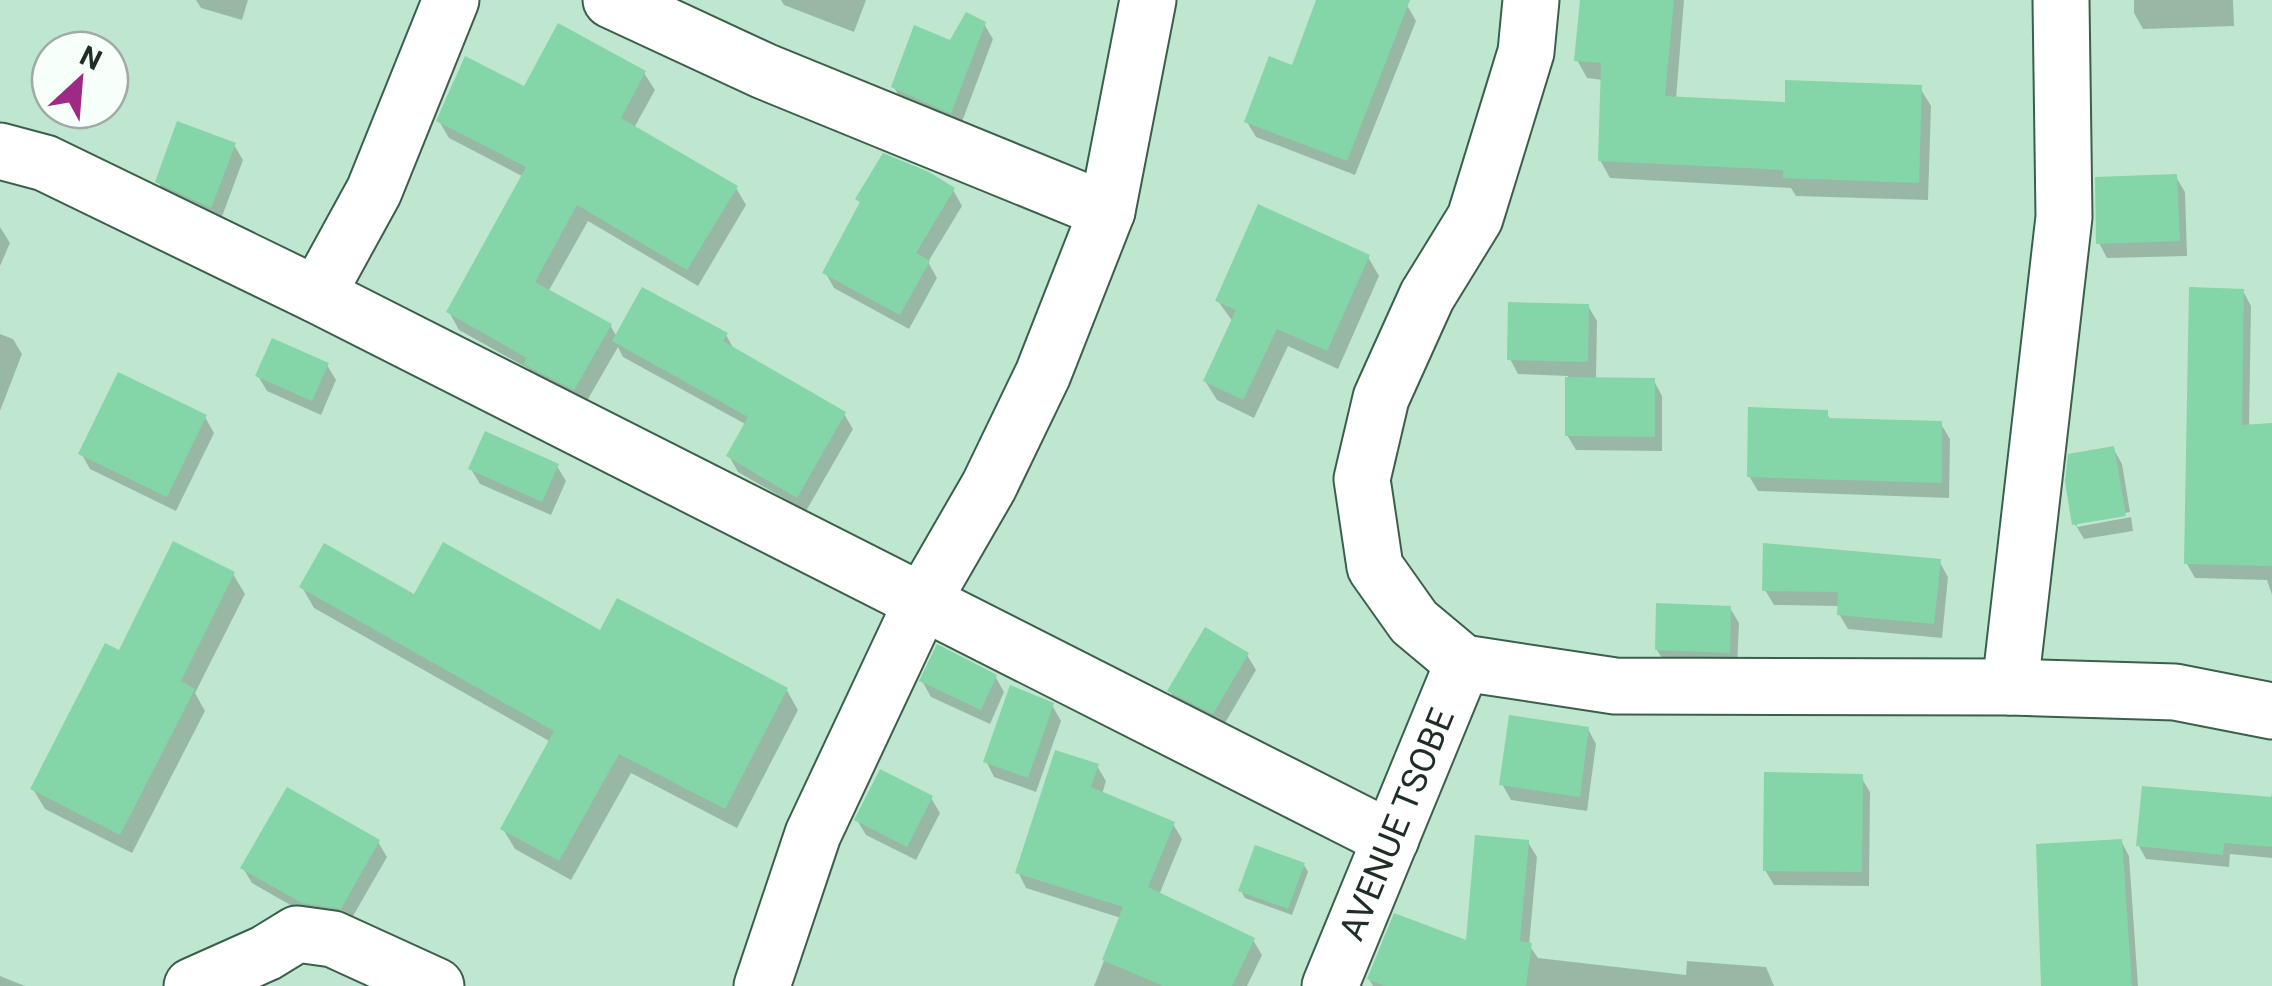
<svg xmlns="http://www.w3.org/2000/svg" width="2272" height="986" viewBox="0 0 2272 986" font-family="Roboto,sans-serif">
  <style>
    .shadow { fill: #0003 }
    .building { fill: #84d5a8 }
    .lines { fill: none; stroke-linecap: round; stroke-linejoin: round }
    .minor-casing { stroke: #3c5f4b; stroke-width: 59 }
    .minor { stroke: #fff; stroke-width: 55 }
    .labels { text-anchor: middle; stroke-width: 8; stroke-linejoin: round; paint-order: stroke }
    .street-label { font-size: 35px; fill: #1f2e25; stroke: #f7fffa }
  </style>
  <rect width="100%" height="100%" fill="#bfe7cf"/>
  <path class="shadow" d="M196 0H248L242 20 201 8Z
    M781 0H866L854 32 784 5Z
    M1319 0H1392L1407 5 1416 21 1355 175 1256 137 1247 122 1294 68Z
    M1582 0H1684L1676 99 1787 104 1920 88 1931 106 1928 200 1796 196 1791 188 1610 178 1600 160 1603 80 1587 78 1577 60Z
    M2134 0H2233L2234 26 2143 29 2134 13Z
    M984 24 993 39 960 127 902 102 894 87 951 43Z
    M644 73 655 90 634 128 736 188 746 205 698 286 588 221 548 292 610 325 617 337 726 335 735 351 844 414 853 429 806 511 738 472 729 456 747 425 623 357 618 347 584 406 536 382 529 369 459 330 449 312 524 177 449 138 439 121 525 89Z
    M234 145 243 160 220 222 166 197 158 181Z
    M2176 177 2185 192 2187 256 2107 258 2099 243Z
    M953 190 962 206 928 262 937 278 909 329 834 288 825 272 862 205 858 199Z
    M0 227 10 243 0 266Z
    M1368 257 1379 276 1338 369 1288 346 1254 418 1217 400 1205 381 1233 322 1218 301Z
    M2243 291 2251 306 2249 427 2272 426V595L2267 580 2195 578 2187 564Z
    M1588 306 1597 321 1596 380 1654 381 1662 396V451L1576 450 1567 435 1568 376 1518 374 1510 359Z
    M0 334 13 339 22 354 0 411Z
    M327 365 336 380 321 415 267 391 258 376Z
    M1826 412 1831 421 1941 424 1950 439 1949 498 1758 491 1749 476Z
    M205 417 214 433 176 511 90 469 81 453Z
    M2113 448 2122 464 2130 512 2077 522V527L2131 517 2133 531 2084 539 2075 524Z
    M557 466 566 481 551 515 480 484 471 469Z
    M1939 561 1948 577 1942 638 1848 629 1839 614 1840 606 1774 605 1765 590Z
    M233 574 245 594 195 693 205 711 132 853 45 809 33 789 120 653Z
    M302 587 415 597 601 634 786 689 798 710 737 828 631 773 571 880 515 849 503 829 551 742 314 608Z
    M1730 608 1739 623 1737 668 1666 665 1657 650Z
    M1247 655 1256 670 1222 728 1179 706 1170 691Z
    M995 676 1004 692 990 724 931 697 922 681Z
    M1052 705 1061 721 1036 792 994 777 986 761Z
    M1588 729 1596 744 1587 811 1511 800 1502 784Z
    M1097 766 1106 781 1102 794 1173 824 1182 839 1159 895 1253 940 1262 955 1247 986H1094L1121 918 1026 888 1018 872Z
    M1861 777 1870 792 1869 886 1774 885 1765 870Z
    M2272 793V858L2230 854 2229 867 2146 859 2139 846 2271 799Z
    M931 798 940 813 916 860 866 835 857 820Z
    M2121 841 2129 856 2138 986H2044Z
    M378 842 387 857 349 923 313 918 252 883 243 868Z
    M1528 842 1537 857 1529 945 1538 958 1686 975 1687 961 1766 967 1774 986H1373L1369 979 1468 943Z
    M1304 865 1308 872 1292 915 1245 898 1241 891Z
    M0 976 25 986H0Z"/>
  <path class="building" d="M1316 0H1410L1347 161 1244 122 1269 56 1292 65Z
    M1580 0H1674L1665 96 1785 102V80L1922 85 1919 183 1783 178V170L1598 161 1601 63 1574 61Z
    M966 12 986 22 951 114 891 87 914 25 950 40Z
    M558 23 646 71 621 118 738 186 687 270 577 205 535 282 612 324 574 390 523 364 527 358 446 312 526 167 436 121 465 56 524 86Z
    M177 121 236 143 211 208 155 182Z
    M883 153 929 172 955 188 916 253 930 261 900 315 822 273 860 202 855 199Z
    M2177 174 2180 241 2096 244 2095 177Z
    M1258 204 1370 255 1327 351 1277 329 1243 400 1203 381 1236 310 1215 301Z
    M642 287 728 333 723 341 846 412 797 498 726 456 748 417 612 341Z
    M2189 287 2244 289 2242 425 2272 423V566L2184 564Z
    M1508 302 1589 304 1588 362 1507 360Z
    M272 338 329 363 312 401 255 376Z
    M118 372 207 415 167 497 78 454Z
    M1565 377 1655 378V437L1565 436Z
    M1748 407 1828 410V418L1942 421V483L1747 477Z
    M485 431 559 464 542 502 468 469Z
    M2114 446 2126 516 2072 525 2065 482 2068 454Z
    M173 541 235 572 181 681 195 689 120 835 30 789 105 643 119 650Z
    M443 542 600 630 617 598 788 688 725 809 619 754 559 861 500 829 554 731 299 587 324 543 414 594Z
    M1763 543 1941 559 1934 624 1837 615 1838 592 1762 591Z
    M1656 603 1731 606 1730 653 1655 650Z
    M1205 627 1249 653 1213 714 1167 691Z
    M937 644 997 675 981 710 919 681Z
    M1010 685 1054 703 1028 778 983 762Z
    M1509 715 1589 727 1580 797 1499 785Z
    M1055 750 1099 764 1091 787 1175 822 1148 887 1255 938 1232 986H1163L1102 960 1123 907 1015 873Z
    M880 769 933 796 907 847 854 820Z
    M1764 772 1863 774 1862 872 1763 871Z
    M2142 786 2272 797V847L2224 843 2223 855 2136 846Z
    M287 787 380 840 341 909 302 903 240 868Z
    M1475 835 1529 840 1520 941 1532 943 1526 986H1385L1367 979 1394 913 1466 940Z
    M2122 839 2132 986H2041L2036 844Z
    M1255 845 1305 863 1288 909 1238 891Z"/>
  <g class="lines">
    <defs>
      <g id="minor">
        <path d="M611 0 764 71 1107 211"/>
        <path d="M1531 0 1526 52 1475 218 1427 296 1381 398 1362 479 1375 567 1414 622 1463 663 1615 686 2010 687 2175 692 2272 711"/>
        <path d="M0 151 45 163 317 295 1391 839"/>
        <path d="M317 295 374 191 451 0"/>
        <path d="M2010 687 2064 217 2061 0"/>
        <path d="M192 986 266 953 297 934 333 939 436 986"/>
        <path d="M762 986 813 834 922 602 989 486 1043 374 1107 211 1148 0"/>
        <path id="s1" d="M1330 986 1463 663"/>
      </g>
    </defs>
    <use href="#minor" class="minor-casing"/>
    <use href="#minor" class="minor"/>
  </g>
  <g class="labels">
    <g class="street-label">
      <text dy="12" stroke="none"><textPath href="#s1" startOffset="175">AVENUE TSOBE</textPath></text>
    </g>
  </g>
  <g transform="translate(80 80) rotate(26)"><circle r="48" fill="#f7fffa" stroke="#a1aba5" stroke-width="2.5"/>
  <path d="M0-8L18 38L0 25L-18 38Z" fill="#9f2a85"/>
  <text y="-15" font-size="28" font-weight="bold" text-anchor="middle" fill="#1f2e25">N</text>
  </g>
</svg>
